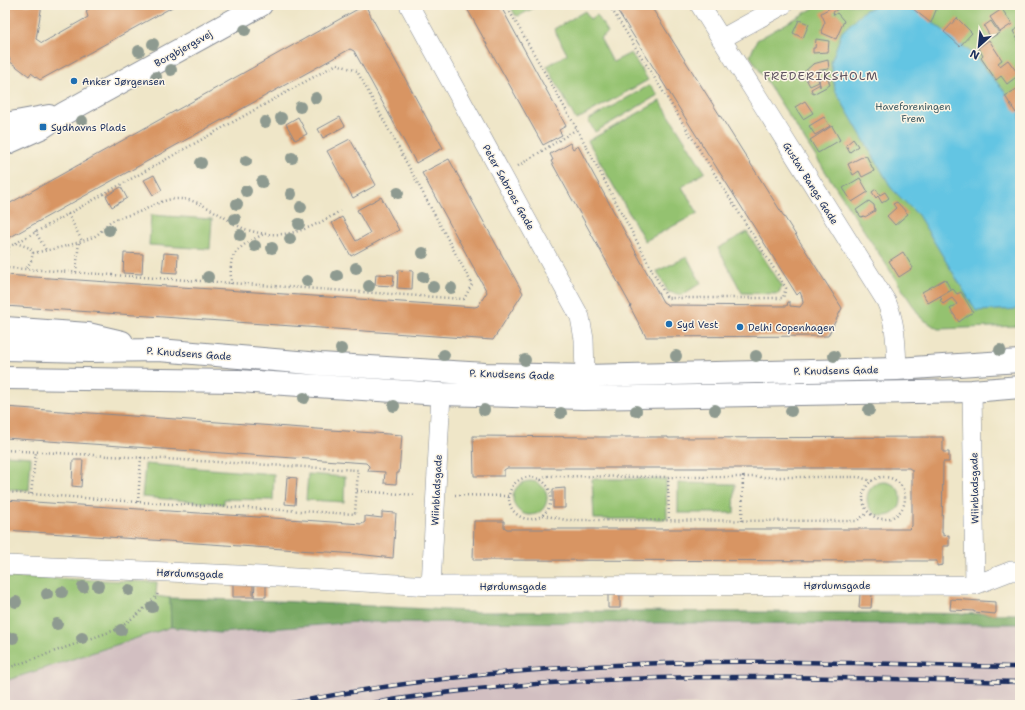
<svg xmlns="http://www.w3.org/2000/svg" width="1025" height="710" viewBox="0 0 1025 710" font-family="'Shantell Sans',sans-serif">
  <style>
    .industrial { fill: #d2bfc1 }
    .green { fill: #94c270; stroke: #587867 }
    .forest { fill: #77a862; stroke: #496c60 }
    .water { fill: #64c5e3; stroke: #407aa0 }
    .building { fill: #d89564 }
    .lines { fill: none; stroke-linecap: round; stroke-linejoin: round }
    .minor-casing { stroke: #858a93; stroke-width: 20 }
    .tertiary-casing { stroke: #858a93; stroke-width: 24 }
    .primary-casing { stroke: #858a93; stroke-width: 24 }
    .path { stroke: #858a93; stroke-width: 2.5; stroke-dasharray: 1 3; stroke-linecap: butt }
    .minor { stroke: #fff; stroke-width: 19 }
    .tertiary { stroke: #fff; stroke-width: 22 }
    .primary { stroke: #fff; stroke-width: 22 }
    .rail-casing { stroke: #1b2f5e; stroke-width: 4.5 }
    .rail { stroke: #fcf5e5; stroke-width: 3; stroke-dasharray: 9; stroke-linecap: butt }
    .tree { fill: #8e9a90 }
    .poi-dot { fill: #1f6fb2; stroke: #fcf5e5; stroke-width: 1.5 }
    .labels { text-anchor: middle; stroke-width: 3; stroke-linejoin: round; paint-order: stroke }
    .street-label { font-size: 10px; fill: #1b2f5e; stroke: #fcf5e5 }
    .poi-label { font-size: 10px; fill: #1b2f5e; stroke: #fcf5e5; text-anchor: start }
    .park-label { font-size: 10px; fill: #3f5b63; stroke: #fcf5e5 }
    .quarter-label { font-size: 12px; letter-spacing: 1px; fill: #5d5360; stroke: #fcf5e5 }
  </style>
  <rect width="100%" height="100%" fill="#fcf5e5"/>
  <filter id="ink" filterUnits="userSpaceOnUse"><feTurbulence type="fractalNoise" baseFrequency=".025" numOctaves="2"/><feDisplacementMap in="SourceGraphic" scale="8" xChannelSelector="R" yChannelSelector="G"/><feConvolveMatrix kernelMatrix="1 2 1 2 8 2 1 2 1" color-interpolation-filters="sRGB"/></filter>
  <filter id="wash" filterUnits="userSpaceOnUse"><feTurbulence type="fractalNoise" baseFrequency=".012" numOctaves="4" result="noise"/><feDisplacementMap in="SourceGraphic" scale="16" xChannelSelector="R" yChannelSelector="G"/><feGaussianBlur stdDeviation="0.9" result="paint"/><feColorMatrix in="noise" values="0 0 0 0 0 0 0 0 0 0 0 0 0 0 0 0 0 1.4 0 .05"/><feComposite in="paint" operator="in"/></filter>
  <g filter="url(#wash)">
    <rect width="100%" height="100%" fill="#efe6c8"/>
    <path class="industrial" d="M358 622 1020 624V705H5V681L171 627 219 633Z"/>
    <path class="green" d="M510 5H539L519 16 515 15Z
      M819 5H1020V326L938 329 921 318 750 56 757 40Z
      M585 11 590 19 597 15 608 33 600 38 613 62 631 53 648 80 576 120 547 66 567 54 554 29Z
      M650 85 658 95 595 132 588 120Z
      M660 101 705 172 682 187 698 213 645 241 588 141Z
      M151 215 212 219 210 249 149 245Z
      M747 232 782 286 778 294 742 293 718 248Z
      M687 257 701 283 682 295 668 292 657 271Z
      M5 455 31 457 29 490 5 489Z
      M145 464 274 474 273 500 224 499V504L142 497Z
      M308 474 345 477 344 502 306 500Z
      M592 479H666L667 519H594Z
      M513 498a17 17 0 1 1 34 0a17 17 0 1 1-34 0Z
      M867 499a17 17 0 1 1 34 0a17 17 0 1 1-34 0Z
      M678 483 735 484 734 513H678Z
      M5 577 157 582 156 596 170 598 171 627 5 681Z"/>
    <path class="forest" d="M170 598 277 601 466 611V612L626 611 1020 614V624L358 622 219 633 171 627Z"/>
    <path class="water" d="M881 5H911L973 54 1020 110V309L976 311 918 215 892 189 835 90 831 62 842 32 865 10Z"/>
    <g id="blocks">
      <path class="building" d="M9 5H42L36 39 42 43 88 17 86 11 94 5H176L40 80 31 73 29 76 9 61 10 59 5 55V27Z
        M365 5 443 148 416 163 354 51 350 49 5 240V206Z
        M465 5H500L566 126 559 130 562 135 543 145Z
        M614 5H650L842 308 828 336 646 337 630 307 631 306 551 161 553 160 550 154 570 143 573 149 578 146 663 302 668 305 787 306 788 302H790V306L800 307 803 303 802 297 800 292 797 295Z
        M831 5H838L840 8 833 12 834 15 837 13 844 21 836 39 822 33 823 32 821 31 825 22 821 13 830 8 829 6Z
        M908 5H938L931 23Z
        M1002 9 1012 24 1000 32 990 17Z
        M957 18 972 33 960 46 944 32Z
        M799 20 809 24 803 38 793 33Z
        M991 21 999 33 991 38 984 26Z
        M1020 27V44L1013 31Z
        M816 39 829 41 828 52 813 53V48H815Z
        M989 40 1002 60 998 63 1000 66 1008 60 1019 75 1007 84 1001 76 996 80 981 58 983 56 978 48Z
        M828 60 829 69 815 71 819 82 810 86 803 73 813 64Z
        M827 75 830 85 813 94 811 89 820 84V87L819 79Z
        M1020 87V111L1016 113 1005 96Z
        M805 101 813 113 803 119 795 107Z
        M298 117 307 134 295 140 286 124Z
        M340 117 345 126 323 138 318 129Z
        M824 117 830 126 815 135 809 126Z
        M832 126 840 140 818 153 810 140Z
        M350 139 376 185 353 198 327 151Z
        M853 139 858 146 850 152 846 145Z
        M866 155 874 171 862 177 859 171 853 175 848 164Z
        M449 159 523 293 493 340 5 306V275L475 307 478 306 487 292 422 173Z
        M154 175 162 190 153 195 144 180Z
        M860 178 868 192 852 202 843 188Z
        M121 187 127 198 112 207 106 196Z
        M876 189 880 195 885 192 889 198 882 203 878 196 876 198 872 192Z
        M381 197 399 230 351 256 332 223 342 217 356 241 370 233 357 210Z
        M869 201 874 205 875 211 865 217 864 216 861 217 856 210Z
        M897 202 908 214 895 225 887 216 896 208 893 204Z
        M903 252 913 268 899 277 889 261Z
        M124 253 143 254 142 274 123 273Z
        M164 253 178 254 177 273 162 272Z
        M398 270 413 271 412 289 397 288Z
        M376 274 394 275 393 286 375 285Z
        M945 279 951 290 928 303 922 292Z
        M953 289 957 294 961 292 973 312 959 322 950 309 957 304 952 298 943 304 940 300 942 299 940 297Z
        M5 407 402 435 399 473H397L396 484 384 483 385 472 368 471 369 466 366 463 5 438Z
        M473 436 598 437H668V438L943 437V452H949V462H943V464L942 533H943V536L949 535V546H943V565L937 566V561L473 560 474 521H504V527L507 529H909L912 526V470L909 468H507L504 470V476H474Z
        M73 460H83L81 487 72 486Z
        M287 477 297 478 295 505 285 504Z
        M565 488V508H553V489Z
        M5 500 362 524 365 522V516L382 518V512L396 513 393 558 357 554 5 530Z
        M233 583 253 584V597H233Z
        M255 584H266V597H254Z
        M860 594H872L871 608H859Z
        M608 595H620V608H608Z
        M951 599 996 602V612L995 614 974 612V611L950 610Z"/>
    </g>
  </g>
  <g filter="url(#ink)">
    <use href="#blocks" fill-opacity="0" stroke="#858a93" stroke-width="1"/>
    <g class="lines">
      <defs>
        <path id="minor" d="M409 5 580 317 584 339 585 376
          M700 5 886 301C896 323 896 345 897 369
          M721 39 783 5
          M972 391 975 585
          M5 565 261 576 431 586 975 585 1011 571H1020
          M431 586 441 394"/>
        <path id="tertiary" d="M5 124 49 116
          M5 144 43 127 63 114 261 5"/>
        <path id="primary" d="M5 328 88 334 122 342
          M5 349 89 351 159 350 320 364 485 374 585 376 897 369 1020 361
          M5 378 239 381 441 394 583 398 972 391 1020 387"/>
      </defs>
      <use href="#minor" class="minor-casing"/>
      <use href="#tertiary" class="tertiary-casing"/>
      <use href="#primary" class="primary-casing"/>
      <path class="path" d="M506 5 577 129 667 298H783L786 288 609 5
        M337 64 357 71 472 284 464 299 26 269 7 268 5 264 9 247Z
        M518 166 577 129
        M68 214 82 241
        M35 231 46 250
        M16 243 30 248 33 253 31 261 26 269
        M33 253C54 249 75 245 95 236 101 233 104 226 110 222 119 217 130 215 139 212 152 207 162 199 176 199 192 198 205 206 219 214 228 219 237 227 248 230 282 241 310 230 340 211
        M76 272 79 241
        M231 284C231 276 230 265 232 259 237 246 254 239 264 234
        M5 450 358 470 355 514 138 502 5 492
        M509 498a21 21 0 1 1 42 0a21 21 0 1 1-42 0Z
        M668 477 669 521
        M863 498a21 21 0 1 1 42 0a21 21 0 1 1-42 0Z
        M541 480 547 476 668 477H859L872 481
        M357 491 416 495
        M31 494 36 452
        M455 495 508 496
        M138 502 141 457
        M543 515 566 520 856 521 868 513
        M742 521 743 476
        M5 669 115 630 137 615 157 596 158 592"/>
      <use href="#minor" class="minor"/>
      <use href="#tertiary" class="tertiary"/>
      <use href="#primary" class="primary"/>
      <defs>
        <path id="rail" d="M282 705C420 676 559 665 700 662 806 660 913 665 1020 667
          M362 705C579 667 801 677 1020 682"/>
      </defs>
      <use href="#rail" class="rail-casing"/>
      <use href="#rail" class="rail"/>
    </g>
    <g class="tree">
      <circle cx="245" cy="30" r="6"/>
      <circle cx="153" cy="44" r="6"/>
      <circle cx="139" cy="51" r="6"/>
      <circle cx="171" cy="70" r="6"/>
      <circle cx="156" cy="77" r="6"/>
      <circle cx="316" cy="98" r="6"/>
      <circle cx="300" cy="107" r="6"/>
      <circle cx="281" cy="118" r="6"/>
      <circle cx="82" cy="121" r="6"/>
      <circle cx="265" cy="122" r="6"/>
      <circle cx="292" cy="158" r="6"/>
      <circle cx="246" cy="161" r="6"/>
      <circle cx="201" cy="163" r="6"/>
      <circle cx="262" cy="182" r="6"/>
      <circle cx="246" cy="191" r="6"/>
      <circle cx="398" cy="193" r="6"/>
      <circle cx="291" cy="194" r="6"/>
      <circle cx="237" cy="204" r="6"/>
      <circle cx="301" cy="207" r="6"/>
      <circle cx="235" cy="219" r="6"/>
      <circle cx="299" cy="224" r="6"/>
      <circle cx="109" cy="230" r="6"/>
      <circle cx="240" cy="235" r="6"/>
      <circle cx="290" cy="239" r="6"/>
      <circle cx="255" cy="246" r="6"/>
      <circle cx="272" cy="248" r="6"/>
      <circle cx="423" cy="253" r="6"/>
      <circle cx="356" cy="268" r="6"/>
      <circle cx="337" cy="276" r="6"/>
      <circle cx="208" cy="277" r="6"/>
      <circle cx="423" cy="277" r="6"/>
      <circle cx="307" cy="281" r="6"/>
      <circle cx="369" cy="286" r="6"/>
      <circle cx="433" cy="287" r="6"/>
      <circle cx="451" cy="288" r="6"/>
      <circle cx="341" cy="349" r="6"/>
      <circle cx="1000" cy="350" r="6"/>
      <circle cx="444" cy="355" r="6"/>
      <circle cx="676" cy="356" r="6"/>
      <circle cx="756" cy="356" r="6"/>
      <circle cx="834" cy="356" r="6"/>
      <circle cx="525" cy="360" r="6"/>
      <circle cx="304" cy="398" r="6"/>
      <circle cx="394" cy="406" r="6"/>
      <circle cx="484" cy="410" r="6"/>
      <circle cx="715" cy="410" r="6"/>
      <circle cx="869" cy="410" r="6"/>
      <circle cx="636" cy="411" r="6"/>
      <circle cx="791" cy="411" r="6"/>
      <circle cx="561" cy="413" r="6"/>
      <circle cx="98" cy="586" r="6"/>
      <circle cx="83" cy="587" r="6"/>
      <circle cx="129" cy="590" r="6"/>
      <circle cx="62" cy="592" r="6"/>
      <circle cx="47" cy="594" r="6"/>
      <circle cx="16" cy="602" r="6"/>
      <circle cx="152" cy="607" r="6"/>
      <circle cx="57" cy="624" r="6"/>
      <circle cx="121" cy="630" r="6"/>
      <circle cx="13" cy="638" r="6"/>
      <circle cx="82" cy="638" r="6"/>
    </g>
  </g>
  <g class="poi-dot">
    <circle cx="74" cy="81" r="4"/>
    <rect x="39" y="123" width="8" height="8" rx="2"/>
    <circle cx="669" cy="324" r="4"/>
    <circle cx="740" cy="327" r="4"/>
  </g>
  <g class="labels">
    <g class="street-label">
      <text transform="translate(183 48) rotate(-29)" y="4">Borgbjergsvej</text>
      <text transform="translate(811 183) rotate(58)" y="4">Gustav Bangs Gade</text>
      <text transform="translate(509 187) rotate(61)" y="4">Peter Sabroes Gade</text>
      <text transform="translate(189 353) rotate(4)" y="4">P. Knudsens Gade</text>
      <text transform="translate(836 370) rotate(-1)" y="4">P. Knudsens Gade</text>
      <text transform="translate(512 374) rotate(2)" y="4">P. Knudsens Gade</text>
      <text transform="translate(974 488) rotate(-91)" y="4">Wiinbladsgade</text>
      <text transform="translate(436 490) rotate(-87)" y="4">Wiinbladsgade</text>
      <text transform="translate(190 573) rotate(2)" y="4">Hørdumsgade</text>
      <text x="837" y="589">Hørdumsgade</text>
      <text x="513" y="590">Hørdumsgade</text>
    </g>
    <g class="poi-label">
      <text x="82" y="85">Anker Jørgensen</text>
      <text x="51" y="131">Sydhavns Plads</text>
      <text x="677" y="328">Syd Vest</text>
      <text x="748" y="331">Delhi Copenhagen</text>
    </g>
    <g class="park-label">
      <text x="913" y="110">Haveforeningen<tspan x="913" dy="12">Frem</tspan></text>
    </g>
    <g class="quarter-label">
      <text x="821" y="80">FREDERIKSHOLM</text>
    </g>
  </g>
  <rect width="1025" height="710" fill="none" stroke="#fcf5e5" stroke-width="20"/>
  <g transform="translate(979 46) rotate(207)" stroke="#fcf5e5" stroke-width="3" paint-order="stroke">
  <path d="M0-3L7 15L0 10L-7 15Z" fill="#1b2f5e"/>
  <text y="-6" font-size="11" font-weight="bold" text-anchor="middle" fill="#1b2f5e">N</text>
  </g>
</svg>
